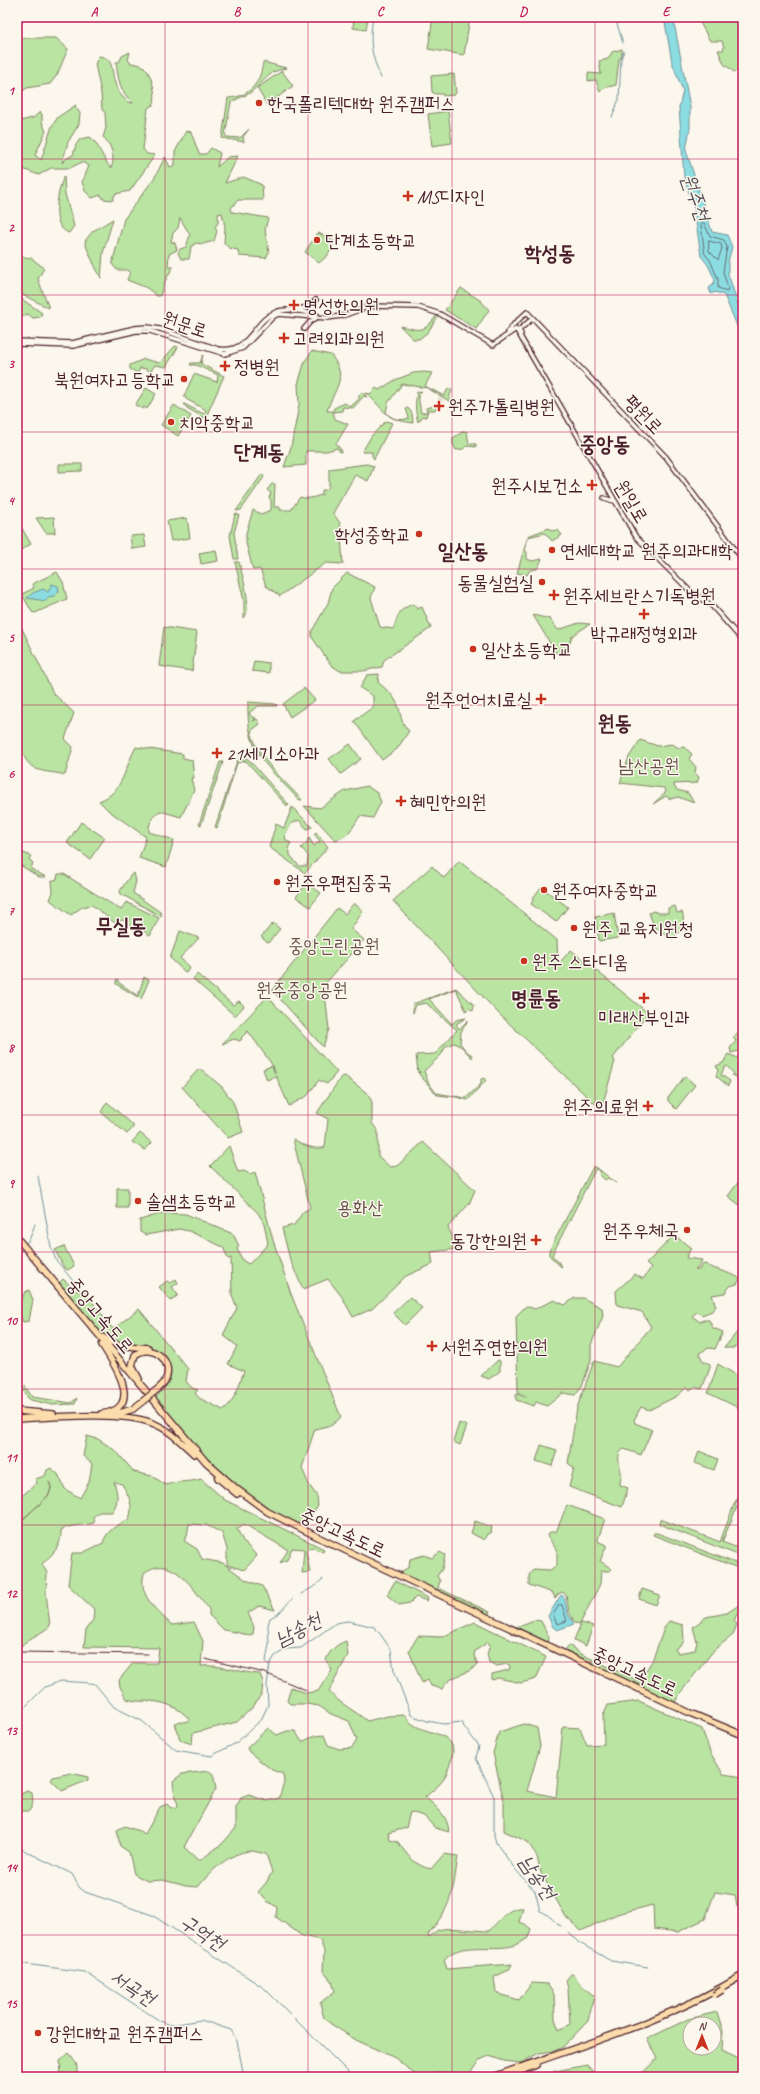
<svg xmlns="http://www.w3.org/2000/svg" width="760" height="2094" viewBox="0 0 760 2094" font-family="Caveat,'Poor Story',sans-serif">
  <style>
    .green { fill: #b9e4a1; stroke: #828266; fill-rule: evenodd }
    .water { fill: #8bdde2; stroke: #719199 }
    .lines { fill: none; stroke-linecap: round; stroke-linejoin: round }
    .shore { stroke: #646b74; stroke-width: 1 }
    .stream { stroke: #719199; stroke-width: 1 }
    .secondary-casing { stroke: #4a1f2b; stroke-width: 6 }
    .highway-casing { stroke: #4a1f2b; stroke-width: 8 }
    .secondary { stroke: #fbf7ec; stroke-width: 3.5 }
    .highway { stroke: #fcdcac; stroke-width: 5.5 }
    .rail { stroke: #4a1f2b; stroke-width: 1 }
    .highway-bridge-casing { stroke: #4a1f2b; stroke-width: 8; stroke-linecap: butt }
    .highway-bridge { stroke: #fcdcac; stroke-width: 5.5 }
    .grid { fill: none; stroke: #c2185b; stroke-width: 1; stroke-opacity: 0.55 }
    .poi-dot { fill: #c8321e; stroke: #fbf7ec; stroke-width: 1.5 }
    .labels { text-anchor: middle; stroke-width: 3; stroke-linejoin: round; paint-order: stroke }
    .poi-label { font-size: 19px; fill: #4a1f2b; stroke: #fbf7ec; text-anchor: start }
    .street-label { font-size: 19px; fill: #4a1f2b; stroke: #fbf7ec }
    .park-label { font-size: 19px; fill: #665048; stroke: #fbf7ec }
    .water-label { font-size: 20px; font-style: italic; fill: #5a4e59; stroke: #fbf7ec }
    .quarter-label { font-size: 21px; font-weight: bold; fill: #4a1f2b; stroke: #fbf7ec }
    .neatline { fill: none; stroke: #c2185b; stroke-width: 1.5 }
    .grid-label { font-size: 13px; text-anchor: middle; font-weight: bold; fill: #c2185b }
  </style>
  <rect width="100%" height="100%" fill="#fbf7ec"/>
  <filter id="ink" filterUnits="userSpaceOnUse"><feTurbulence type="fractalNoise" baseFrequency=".025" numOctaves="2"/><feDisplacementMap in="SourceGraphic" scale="8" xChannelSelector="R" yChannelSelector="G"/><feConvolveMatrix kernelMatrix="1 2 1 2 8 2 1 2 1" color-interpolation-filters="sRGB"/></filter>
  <g filter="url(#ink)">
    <path class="green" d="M354 17H368L366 30 353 28Z
      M433 17H470L464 55 428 49Z
      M697 17H743V69L734 72 724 64 718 50H723L724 47 722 41H710Z
      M21 38H56L68 49 57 75 50 84 27 88 17 95V45Z
      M622 49V56L619 59 616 85 604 88 600 92 596 80 588 81V73L601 74 599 61 608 59 612 52Z
      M130 52 128 60 131 63C135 64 140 64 143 66 151 72 157 94 154 104L148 108 143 149 147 154 155 155 130 191 115 194 113 200 103 199 101 195 92 198 85 191 82 182 89 166 82 162 70 168H51L39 175 17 167V126L20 121 33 118 40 112 42 114V122L46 131 35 155 41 160 52 126 58 117 76 105 75 107 80 113 79 124 68 142 62 163 67 158 73 155 76 145 80 139 90 137C98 142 103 160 111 168 116 159 111 143 103 137L106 128 105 113 102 109 101 93 95 64 99 56C115 58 111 72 115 83 118 92 122 98 130 103H133C120 92 118 79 116 62H119L122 56Z
      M263 62 286 68 273 72 250 93 231 102 225 135 227 137 240 138 249 129 243 137 244 142 222 138 228 98C251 97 261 81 263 62Z
      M282 71 293 86 267 105 257 88Z
      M454 74 456 93 454 95 443 96V94H435L432 92 431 76Z
      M448 111 452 143 432 146 428 114Z
      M186 131 191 132 199 154H206L211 148 220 153 217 167 228 157 238 156 225 183 244 177 262 185 263 200H238L231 208 232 212 268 218 265 230 269 252 266 258 239 256 238 250 229 248 224 243 225 227 222 213 218 214V223L215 227 217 231 214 241 203 244 196 243 191 247 189 259H181L178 253 180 249 186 247 190 235 180 218 178 228 173 233 171 242 175 243 177 250 169 254 168 267H173L165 281 160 296H157L147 288 127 280 130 272 127 270H117L112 264 124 219 155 177 165 157 170 167 175 165V152Z
      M64 176 65 194 74 226 69 233C49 227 58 190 64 176Z
      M113 219 103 253 101 278C98 273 85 246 85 241L93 231Z
      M319 233 335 242 328 255 319 263 305 252 317 234Z
      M17 256 31 258 44 268 38 279 49 308 17 292Z
      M461 288 481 301 489 310 476 329 445 310Z
      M17 296 42 313 40 317 33 318 28 314 17 319Z
      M437 315 438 316 428 332 419 339H413L400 326C422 331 423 333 437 315Z
      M175 346 178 347 166 367 155 365 150 372 147 369 140 368 138 373 130 369V365L144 359 160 363Z
      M312 351 331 355C349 379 335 386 327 411H333L334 408 345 403 350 407 359 399V395L362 392 367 397 364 396 353 408 343 407 342 411 333 412 335 419 348 424 336 444 342 451 340 452 337 448 327 451H306V465L284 467 291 447 299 405 298 384 305 361Z
      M203 355 201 364 224 376 206 417 204 418 187 408 184 404 204 414 206 410 186 399 184 396 194 374 217 382 218 375 196 365H190L191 363H200Z
      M424 372 432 373 425 386 444 396 448 389 452 390 449 398 456 403 458 401 456 405 427 388 402 384 388 403 386 413C392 420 401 421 409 418L406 409 408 408 412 413 413 423C384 419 386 411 366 393L370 394 376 388 379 390 395 380 413 373Z
      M146 388 156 394 147 409 144 407 143 409 135 405Z
      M422 391 418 395 421 413 427 412 426 408 435 406 439 399 442 400 435 410H428L426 417 423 416 418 422C415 412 415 402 417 392Z
      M174 405 191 416 178 436 161 425Z
      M386 421 392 423 374 459 372 456V452H362L372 435Z
      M464 431 467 432 469 444H476V447L467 446 463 449 456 450 453 444V438Z
      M59 464H82V471L59 472Z
      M366 464 374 466 368 481 355 475 333 513 340 523 343 564 326 563 280 596 266 586 260 569 253 570 246 543V533L253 510 261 514 271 510V500L269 498 271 493 267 490 272 484H275L274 507H280V510H291L300 497C309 500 313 497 322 495V490H326L329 487V469Z
      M262 474 264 477 241 510 236 511Z
      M235 514 239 515 234 533 238 559H234L230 536Z
      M54 517 55 533H46L36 518Z
      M187 518 190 538 171 541 167 521Z
      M17 520 31 544 17 552Z
      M549 528 551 531 558 530 562 535 552 541 545 533 528 537 525 551 527 552V559L532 561 542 559 537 569 530 570 527 575 517 573 528 536Z
      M144 535 146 547 132 549 130 536Z
      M216 550 218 561 201 564 199 553Z
      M235 562H239C242 575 253 607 244 618V601Z
      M57 572 63 582 67 599 35 613 32 612 22 594 34 588 32 584Z
      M347 573 375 587 371 598 380 627 393 629C399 617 395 611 413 604L417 609 422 607 431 628 384 660 382 667 363 671H340L331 665 311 636 312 631 328 603 332 588Z
      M533 615 550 619 558 630 579 623 590 624 572 636 568 647 560 653H556Z
      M17 618 53 693 74 713 65 739 73 747 65 775C47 770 32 775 23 754L17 753Z
      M164 627 197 632 192 671 159 666Z
      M254 661 269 663V673L252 671Z
      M379 674 378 682C385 689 392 693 397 703 402 714 399 721 409 731L397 749 382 760 354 721 373 707V696L360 688 367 675Z
      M304 688 315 700 290 717 283 704Z
      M248 702 276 704 277 706H258L249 713 252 717 256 718 253 721 257 719 260 724 251 731C258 759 283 779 302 800H299C267 765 246 754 248 702Z
      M640 740 658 746 672 744 679 748 684 747 692 754 689 759 696 767 695 773 699 777 697 783 674 784V786L677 790 688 793 694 803 678 797 670 799 666 796 653 804 666 792 664 788 620 783 629 757Z
      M350 744 361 759 341 774 329 759Z
      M136 747 183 754V758L192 760 194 778H191L194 790 181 817 160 811C153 815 148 824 149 832L174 840 166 867 139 858 146 837 109 811 99 801C124 792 124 768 136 747Z
      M241 757 248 759 289 805 287 806 246 761 237 763 217 828 215 827 237 761Z
      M220 762H223L201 825 199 824Z
      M367 786 377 793 381 802 373 818 360 816C352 828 350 836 335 840L304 806 320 808 345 791Z
      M292 807 312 827 307 829 299 820 291 824 285 835 286 840 291 843 288 848 290 852V855L299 866H307C308 854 310 857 301 848L308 841V839L309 838 314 846 320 841 314 834 316 832 328 847 305 873 269 847 276 824 284 828Z
      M81 822 105 838 90 859 67 843Z
      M21 852 31 856 29 859 33 863 31 869 46 877H39L17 863Z
      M459 861 557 940 558 964 571 950 648 1013 613 1058 615 1061 603 1103 601 1106 594 1103 499 1014 393 901 432 866 444 878Z
      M134 873 136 881 133 893 160 912 162 915 160 916 121 894 120 891 130 876Z
      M58 874H64L121 910 126 902 159 918 150 936 144 931 137 933 123 920 118 921 116 924 92 905 82 907 71 915 50 900 53 892 52 881 57 879Z
      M307 883 321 893 310 907 296 897Z
      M541 887 568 907 556 922 531 904 534 899 533 898Z
      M354 903 363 911 351 929 364 940 324 985 329 1029 323 1047 272 990 337 908 345 914Z
      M675 906 677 913 682 912C686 922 681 932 672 939L654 926 649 913 653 911 659 913H668V908Z
      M614 913 618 938 599 941 595 917Z
      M273 923 280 929 268 943 261 937Z
      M180 931 199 938 180 958 190 967 186 973 170 958Z
      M197 974 233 1005 239 1001 244 1006 235 1016 193 979Z
      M144 977 149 980 141 999 116 984V980L118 979V982L138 996Z
      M456 988 474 1005 473 1011 469 1008 466 1011 456 989 429 999 452 1024 456 1020 466 1018 456 1024 459 1029 468 1020 461 1032 460 1043 466 1051 472 1055V1058L462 1047 454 1043 446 1046 441 1055 424 1071 428 1082 436 1093 466 1098 481 1084V1079L485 1078 486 1080 468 1100 456 1097 437 1095 419 1074 420 1071 418 1073 416 1055 435 1054 457 1030 426 1003 416 1005 413 1013V1004Z
      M266 998H269L337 1072 327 1084 319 1080 307 1096 289 1106 276 1076 267 1080 263 1069 272 1066 275 1073 273 1066 248 1031 241 1038 242 1039 240 1041 234 1039 222 1044Z
      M743 1019V1050L731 1053 730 1048 736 1041 733 1038 743 1026Z
      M728 1054 743 1060V1068L740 1073 743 1077V1085L738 1084V1079L732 1075H735L727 1066 724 1068 721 1075 730 1081 728 1086 716 1076 718 1070 716 1066 723 1063Z
      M198 1070H202L222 1087 233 1102 243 1132 228 1138 182 1087Z
      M345 1076 368 1094 372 1102V1123L378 1131V1156L390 1167 397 1166 423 1142 475 1190 469 1204 448 1227 452 1236 462 1242 458 1249 431 1252 433 1264 406 1276 372 1309 353 1317 342 1297 328 1279 303 1289 290 1260 282 1228 294 1225 303 1212 310 1208 293 1139C302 1144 314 1151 325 1147L328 1119 317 1113 341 1077Z
      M685 1076 695 1085 676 1109 668 1101V1098Z
      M107 1102 133 1125V1128L127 1134 101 1112Z
      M140 1133 152 1143 145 1150 132 1142Z
      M229 1146 238 1172 244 1171 250 1174 255 1172 273 1240 291 1294 341 1417 332 1425 315 1429 302 1468 309 1485 317 1496 318 1506 301 1530 249 1502 215 1474 153 1400C163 1390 173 1382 169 1366 163 1337 126 1352 108 1339 89 1324 74 1302 58 1284L63 1279 76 1291H84L113 1329 139 1309 188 1369 186 1381 192 1388 198 1390 195 1393 199 1398 223 1410C235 1402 239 1384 244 1371L228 1364 237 1346 223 1335 237 1308 232 1295 231 1258 228 1259 223 1247 189 1231 179 1229 146 1235 140 1232V1220L163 1213 186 1214 233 1234 239 1246 237 1249 243 1261 249 1264 268 1244 264 1223 258 1213 210 1166Z
      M593 1167H596L616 1183 608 1178 605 1180 599 1174 601 1172 596 1168 552 1255 562 1266 561 1267 549 1255V1251Z
      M742 1177 743 1203 741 1206 728 1196Z
      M117 1188H128V1208H117Z
      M674 1235 691 1248 686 1258 702 1260 698 1268 695 1270H699L702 1265 705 1264C714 1270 736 1274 740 1279L737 1284 730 1286 725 1293 712 1295 716 1306 712 1311 702 1315 697 1312 692 1316 700 1322 703 1320H709L713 1328 723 1332 715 1349 709 1348 699 1353 703 1361 710 1364V1368L702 1389 694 1387 690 1390 687 1387 677 1396 649 1410 641 1407 634 1420 635 1423 652 1430 641 1455 624 1449C615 1454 620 1464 621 1472 622 1476 620 1481 620 1485L628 1488 622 1507 569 1487 574 1468 568 1463 577 1408 594 1361 617 1367 651 1327 642 1312 617 1305 616 1291 635 1274 643 1279 651 1268 646 1264Z
      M64 1246 74 1266 68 1270 64 1268 55 1250Z
      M176 1279 178 1283 172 1287 178 1295 171 1301 159 1287 167 1281 170 1283Z
      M29 1290 33 1300 29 1321 23 1322 20 1314H17V1304L23 1298 24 1293Z
      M410 1297 422 1308 405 1325 393 1313Z
      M574 1298H583L602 1308 603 1316 591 1345V1360L582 1386 575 1395 563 1393 547 1406 536 1402 534 1406 516 1400V1394L527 1397 518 1392 516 1316 526 1306 535 1309 554 1300 565 1305Z
      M743 1325V1340L740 1341 735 1348H724Z
      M498 1360 500 1361V1371L489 1379 481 1376Z
      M718 1364 743 1379V1410L708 1393Z
      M25 1386 32 1397 71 1403 77 1398 75 1404 52 1405 31 1400 28 1398 24 1390H17Z
      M459 1423 467 1426 460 1445 453 1442Z
      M87 1436 98 1439 116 1451 134 1472 152 1476 166 1485C179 1480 188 1483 201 1479L225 1500 324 1549 323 1552 311 1547 306 1551 310 1572 302 1573 304 1549 292 1548 287 1560 280 1563 288 1550 244 1524 237 1529 243 1541 257 1556 244 1570 227 1565V1549L222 1533 206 1525 189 1524 187 1536 184 1541 197 1549 202 1559 223 1563 246 1580 262 1586 275 1610 259 1606 248 1613 254 1627 253 1634 249 1635 224 1630 209 1615V1609C193 1589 172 1552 144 1573 138 1596 156 1610 172 1625L194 1622 203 1641 201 1666C221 1664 240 1673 260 1674L263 1682 262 1693 253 1707 237 1722 193 1733 192 1744 180 1740 175 1723 190 1721C184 1711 170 1704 158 1702 147 1700 140 1703 127 1699L120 1687 119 1680 133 1663H157L159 1648 84 1647 86 1629 93 1620 94 1609 68 1585 72 1553H82L103 1543C107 1529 117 1526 129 1519 134 1504 129 1497 122 1484L114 1482C118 1495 119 1501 112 1512H99L93 1517 94 1523C83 1526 72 1524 61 1530 62 1546 53 1554 42 1564L47 1573 46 1593 50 1626C41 1634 30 1637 21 1646L17 1639V1527C23 1513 60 1496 49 1482L51 1488 49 1495 17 1525V1500L37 1483 35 1479 45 1476 47 1470 51 1468 58 1474 65 1489 80 1498 89 1482 92 1464 83 1456Z
      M541 1445 557 1450 552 1466 536 1461Z
      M699 1451 718 1459 714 1470 695 1463Z
      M738 1498 739 1501H737L735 1505 737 1507 722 1542 743 1550V1557L659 1524 660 1519 720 1542 735 1502Z
      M567 1505 605 1519 598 1539 599 1542 607 1545 600 1561 612 1569 609 1571H601L600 1584 580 1624 575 1623 569 1612 566 1595 562 1592 557 1595 555 1599 553 1593 529 1585V1575L534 1569 550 1570 557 1565V1551L547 1535 550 1532H556Z
      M475 1521 492 1527 491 1533 487 1534 484 1540 471 1533Z
      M654 1533H657L743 1566V1570L653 1535Z
      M440 1552 445 1555 442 1569 437 1576 440 1581 438 1588 434 1590 399 1573 409 1567 410 1559 424 1555 432 1558Z
      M395 1581 428 1598 427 1601 416 1597 410 1603 399 1605 387 1595Z
      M440 1589 490 1612 488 1615 508 1623 502 1626 516 1627 534 1620 541 1621 549 1637 548 1648 433 1592Z
      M642 1589 660 1595 656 1605 639 1599Z
      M742 1603C740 1609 736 1615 734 1621L737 1624 733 1635 714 1650 681 1692 674 1704 565 1650 569 1645 581 1654 639 1681 652 1661 665 1626 669 1621 683 1625 684 1642 675 1649 678 1653 695 1650 697 1642 693 1627 706 1617 727 1613Z
      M475 1622 546 1657 536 1679 521 1683 498 1678 492 1680V1674L509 1670 510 1666 508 1664 496 1666 489 1662 487 1654 490 1645 488 1642 475 1651 474 1656 478 1664C468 1676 449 1674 442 1689L431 1686 428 1679 422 1683 409 1651 418 1636 442 1637Z
      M581 1623 593 1626 586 1646 574 1640Z
      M346 1641 348 1655 329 1691C334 1700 357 1712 367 1721L388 1716 405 1715C407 1717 408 1720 410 1722 425 1736 462 1730 451 1761 444 1782 442 1783 425 1797 436 1807 448 1815 449 1832L435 1828 424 1816 410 1812 406 1828 388 1833 390 1840 398 1842C407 1855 415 1866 431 1869L444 1854 458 1856C453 1893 452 1906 428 1934L429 1937C432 1935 435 1931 438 1930 448 1926 476 1931 489 1931 498 1922 509 1906 523 1908L519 1922 525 1924 531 1929 528 1938C523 1941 518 1945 512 1946 491 1951 458 1941 444 1960L447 1969 512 1964 509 1970 494 1977 496 1993 519 2000 532 1983 547 1984 554 1994 555 2019 559 2030 570 2024 568 1989 566 1980 572 1973 581 1985 594 1996 588 2021 563 2047 554 2051 539 2053 521 2063 504 2061 489 2056 480 2060 467 2077H446V2073L436 2072 427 2077H418L395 2058 356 2040 331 2024 324 2018 320 2003 335 1991 332 1982 323 1971 324 1951 320 1940 302 1936 276 1917 277 1907 267 1901 258 1892 266 1883 272 1872 266 1854C261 1853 255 1851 250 1851 229 1853 211 1871 198 1887L186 1886 163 1880 147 1881 134 1874 129 1852 120 1846 117 1830 125 1826C132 1829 139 1830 145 1834L160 1807 167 1804 171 1808 177 1807 178 1804 175 1798 173 1781 182 1774 209 1771 213 1774 216 1789 185 1845 186 1849 199 1861 222 1844 236 1828V1807L241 1798 249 1795 267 1801 279 1798 284 1782 283 1774 272 1770 249 1752 247 1748 268 1728 277 1735 287 1731H295L302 1742 314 1736 324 1735 328 1745 339 1749 352 1748 357 1740 349 1721 331 1714 319 1706 307 1704H290L287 1701 291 1687 306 1693 318 1691 332 1670 326 1660C330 1650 336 1645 346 1641Z
      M639 1701 702 1729 710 1752 723 1774 743 1777V1903L737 1907 735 1895 715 1892 705 1919 678 1932 654 1929 653 1905 617 1914 581 1931 566 1917 541 1873 537 1857 528 1842 504 1831V1802L493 1753 499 1732 524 1724 537 1728 540 1746 527 1791 556 1797 563 1727 580 1728 587 1745 604 1744 603 1716 608 1705Z
      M71 1773 88 1777V1780L62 1791 51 1780 53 1777Z
      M27 1791 32 1793C33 1800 34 1805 29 1811H18L17 1796Z
      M717 2012 723 2031 722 2050 743 2060V2077H638L657 2059 647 2039 688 2019ZM690 2024H714V2048H690Z
      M69 2053C76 2061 79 2066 76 2077H60L61 2074 60 2061Z
      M587 2065 598 2077H545L555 2071Z"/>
    <path class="water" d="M664 17H673L690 107V128L686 150 712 232 727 235 732 247 728 262V274L743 319V340L724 295 715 292 711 294 709 288 713 285 715 280 708 265 701 256 694 209 684 177 679 107 683 91 672 62Z
      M52 584 58 586 59 591 54 596 48 597 46 601 27 598 33 593 43 589 48 592Z
      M561 1595 564 1597 568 1614 574 1624 557 1630 553 1627 548 1616Z"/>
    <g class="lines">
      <path class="shore" d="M701 222 704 223 710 236 724 240 727 247 723 272 728 288 727 291 718 288V279L710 260 705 254Z
        M709 241 721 244 722 248 718 260 709 251Z
        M562 1605 567 1621 557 1624 553 1615 559 1605Z"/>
      <path class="stream" d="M373 17C369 42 371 55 381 78
        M617 17V24L623 43
        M612 117 619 99 621 59 624 51
        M669 596 673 594
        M38 1176 51 1247 56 1260 78 1287
        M26 1244 30 1238 35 1224
        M20 1253 23 1248
        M318 1583 323 1579
        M301 1594 317 1585
        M269 1666 266 1661 269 1644 268 1625 270 1618 279 1613 292 1599
        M17 1709 24 1708 45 1687 61 1681 90 1683 95 1684 114 1707 142 1721 176 1750 211 1756 236 1743 261 1720 268 1705 267 1685 270 1664 275 1656 286 1649 301 1648 336 1623 348 1621 362 1624 374 1627 381 1635 391 1650 394 1670 411 1715 427 1721 444 1724 462 1722 464 1727 479 1746 476 1758 494 1797V1835L496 1843 515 1869 535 1891 540 1911C549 1914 553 1921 561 1926
        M17 1847 72 1874 79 1887 85 1892 152 1915 264 1988 353 2077
        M568 1932 578 1942 611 1961 648 1967
        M17 1963 85 1972 160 2021 171 2025 201 2020 231 2030 237 2041 244 2077"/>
      <defs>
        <path id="secondary" d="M294 310 308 307 316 300
          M304 329 310 322 316 318
          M508 332 514 324 527 312 666 457 743 560
          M521 334 519 330 533 318
          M17 341 72 343 135 328 147 327 160 329 218 349C251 354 252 321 276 312 287 307 306 312 317 315
          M17 344 73 346 136 331H150L225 354 243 348 273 317 278 314 327 318 342 316 370 306 418 307 440 314 493 345 516 329 636 537 690 591 712 606 743 641
          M604 498 614 501"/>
        <path id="highway" d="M17 1238 206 1462 238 1490 268 1512 334 1545 690 1713 743 1735
          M102 1337 118 1345 148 1348
          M139 1379 132 1366 135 1355C153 1342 175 1362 165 1381 163 1385 158 1389 154 1392
          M17 1411 53 1414
          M101 1414C145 1409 115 1365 102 1345
          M113 1415 133 1409 143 1401
          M17 1419C51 1417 122 1411 152 1423 169 1429 181 1442 194 1454
          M218 1478 237 1494
          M493 2077C578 2046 666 2022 743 1975
          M505 2077 536 2065"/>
      </defs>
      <use href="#secondary" class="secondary-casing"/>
      <use href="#highway" class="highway-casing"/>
      <use href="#secondary" class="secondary"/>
      <use href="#highway" class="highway"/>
      <path class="rail" d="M17 1652 148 1654
        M205 1659 265 1673 306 1690"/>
      <defs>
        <path id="highway-bridge" d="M143 1401 154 1392
          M714 1995 722 1990"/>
      </defs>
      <use href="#highway-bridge" class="highway-bridge-casing"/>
      <use href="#highway-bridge" class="highway-bridge"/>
    </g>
  </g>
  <path class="grid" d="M165 17V2077M308 17V2077M452 17V2077M595 17V2077M17 159H743M17 295H743M17 432H743M17 569H743M17 705H743M17 842H743M17 979H743M17 1115H743M17 1252H743M17 1389H743M17 1525H743M17 1662H743M17 1799H743M17 1935H743"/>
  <g class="poi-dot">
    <circle cx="259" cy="103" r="4"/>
    <path d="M406 190h4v4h4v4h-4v4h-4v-4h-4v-4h4z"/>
    <circle cx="317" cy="240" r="4"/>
    <path d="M292 299h4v4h4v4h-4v4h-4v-4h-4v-4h4z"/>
    <path d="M282 332h4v4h4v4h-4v4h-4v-4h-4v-4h4z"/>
    <path d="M223 360h4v4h4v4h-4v4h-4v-4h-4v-4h4z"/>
    <circle cx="184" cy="379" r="4"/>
    <path d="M437 400h4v4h4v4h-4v4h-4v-4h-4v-4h4z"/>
    <circle cx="171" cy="422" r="4"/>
    <path d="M590 479h4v4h4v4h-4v4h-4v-4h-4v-4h4z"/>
    <circle cx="419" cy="534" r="4"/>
    <circle cx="552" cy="550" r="4"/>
    <circle cx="542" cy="582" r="4"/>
    <path d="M552 589h4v4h4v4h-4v4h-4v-4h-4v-4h4z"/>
    <path d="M642 608h4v4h4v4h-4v4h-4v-4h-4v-4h4z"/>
    <circle cx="473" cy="649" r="4"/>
    <path d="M539 693h4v4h4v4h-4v4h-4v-4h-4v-4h4z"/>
    <path d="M215 747h4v4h4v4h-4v4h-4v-4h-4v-4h4z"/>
    <path d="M399 795h4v4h4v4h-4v4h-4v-4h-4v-4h4z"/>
    <circle cx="277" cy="882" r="4"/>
    <circle cx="544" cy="890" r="4"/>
    <circle cx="574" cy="928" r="4"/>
    <circle cx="524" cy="961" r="4"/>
    <path d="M642 992h4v4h4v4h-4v4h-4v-4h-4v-4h4z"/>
    <path d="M646 1100h4v4h4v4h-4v4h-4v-4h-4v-4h4z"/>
    <circle cx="138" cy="1201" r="4"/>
    <circle cx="687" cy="1230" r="4"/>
    <path d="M534 1234h4v4h4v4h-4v4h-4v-4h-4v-4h4z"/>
    <path d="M430 1340h4v4h4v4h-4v4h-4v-4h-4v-4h4z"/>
    <circle cx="38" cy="2033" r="4"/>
  </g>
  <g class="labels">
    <g class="poi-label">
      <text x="267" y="110">한국폴리텍대학 원주캠퍼스</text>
      <text x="417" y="203">MS디자인</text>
      <text x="325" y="247">단계초등학교</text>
      <text x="303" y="312">명성한의원</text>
      <text x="293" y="345">고려외과의원</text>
      <text x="234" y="373">정병원</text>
      <text x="176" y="386" text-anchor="end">북원여자고등학교</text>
      <text x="448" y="413">원주가톨릭병원</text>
      <text x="179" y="429">치악중학교</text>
      <text x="583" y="492" text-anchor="end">원주시보건소</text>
      <text x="411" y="541" text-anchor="end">학성중학교</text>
      <text x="560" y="557">연세대학교 원주의과대학</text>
      <text x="534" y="589" text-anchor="end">동물실험실</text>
      <text x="563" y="602">원주세브란스기독병원</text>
      <text x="644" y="640" text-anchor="middle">박규래정형외과</text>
      <text x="481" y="656">일산초등학교</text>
      <text x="532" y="706" text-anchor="end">원주언어치료실</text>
      <text x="226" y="760">21세기소아과</text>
      <text x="410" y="808">혜민한의원</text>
      <text x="285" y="889">원주우편집중국</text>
      <text x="552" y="897">원주여자중학교</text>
      <text x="582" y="935">원주 교육지원청</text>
      <text x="532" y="968">원주 스타디움</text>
      <text x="644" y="1024" text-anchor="middle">미래산부인과</text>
      <text x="639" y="1113" text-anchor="end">원주의료원</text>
      <text x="146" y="1208">솔샘초등학교</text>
      <text x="679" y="1237" text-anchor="end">원주우체국</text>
      <text x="527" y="1247" text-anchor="end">동강한의원</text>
      <text x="441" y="1353">서원주연합의원</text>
      <text x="46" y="2040">강원대학교 원주캠퍼스</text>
    </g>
    <g class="street-label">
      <text transform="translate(185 324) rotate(18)" y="7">원문로</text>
      <text transform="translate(644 414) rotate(46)" y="7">평원로</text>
      <text transform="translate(632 501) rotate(59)" y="7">원일로</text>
      <text transform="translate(101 1315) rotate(50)" y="7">중앙고속도로</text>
      <text transform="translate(343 1532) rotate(25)" y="7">중앙고속도로</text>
      <text transform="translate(635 1671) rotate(25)" y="7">중앙고속도로</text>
    </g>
    <g class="park-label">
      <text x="649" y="772">남산공원</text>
      <text x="334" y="952">중앙근린공원</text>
      <text x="302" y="996">원주중앙공원</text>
      <text x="360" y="1214">용화산</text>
    </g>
    <g class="water-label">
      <text transform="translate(696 197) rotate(70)" y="7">원주천</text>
      <text transform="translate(298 1629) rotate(-27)" y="7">남송천</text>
      <text transform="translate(538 1877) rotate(56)" y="7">남송천</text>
      <text transform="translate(203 1932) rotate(33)" y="7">구억천</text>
      <text transform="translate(133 1987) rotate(33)" y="7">서곡천</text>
    </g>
    <g class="quarter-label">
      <text x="550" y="260">학성동</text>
      <text x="605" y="451">중앙동</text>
      <text x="259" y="459">단계동</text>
      <text x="463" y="558">일산동</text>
      <text x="615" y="730">원동</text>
      <text x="121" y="933">무실동</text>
      <text x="536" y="1005">명륜동</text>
    </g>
  </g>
  <rect width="760" height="2094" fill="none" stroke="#fbf7ec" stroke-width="44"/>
  <g transform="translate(702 2036)"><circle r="19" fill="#fbf7ec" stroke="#b4a19f"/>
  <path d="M0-3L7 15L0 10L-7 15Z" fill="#c8321e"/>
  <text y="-6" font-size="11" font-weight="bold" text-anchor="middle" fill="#4a1f2b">N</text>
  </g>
  <rect x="22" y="22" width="716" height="2050" class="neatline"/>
  <g class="grid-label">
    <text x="94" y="16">A</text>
    <text x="237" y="16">B</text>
    <text x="380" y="16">C</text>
    <text x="523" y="16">D</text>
    <text x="666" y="16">E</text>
    <text x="11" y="95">1</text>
    <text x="11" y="232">2</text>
    <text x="11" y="368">3</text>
    <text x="11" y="505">4</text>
    <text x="11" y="642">5</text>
    <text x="11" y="778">6</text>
    <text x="11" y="915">7</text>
    <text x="11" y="1052">8</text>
    <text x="11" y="1188">9</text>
    <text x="11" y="1325">10</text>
    <text x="11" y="1462">11</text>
    <text x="11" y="1598">12</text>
    <text x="11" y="1735">13</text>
    <text x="11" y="1872">14</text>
    <text x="11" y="2008">15</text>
  </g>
</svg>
